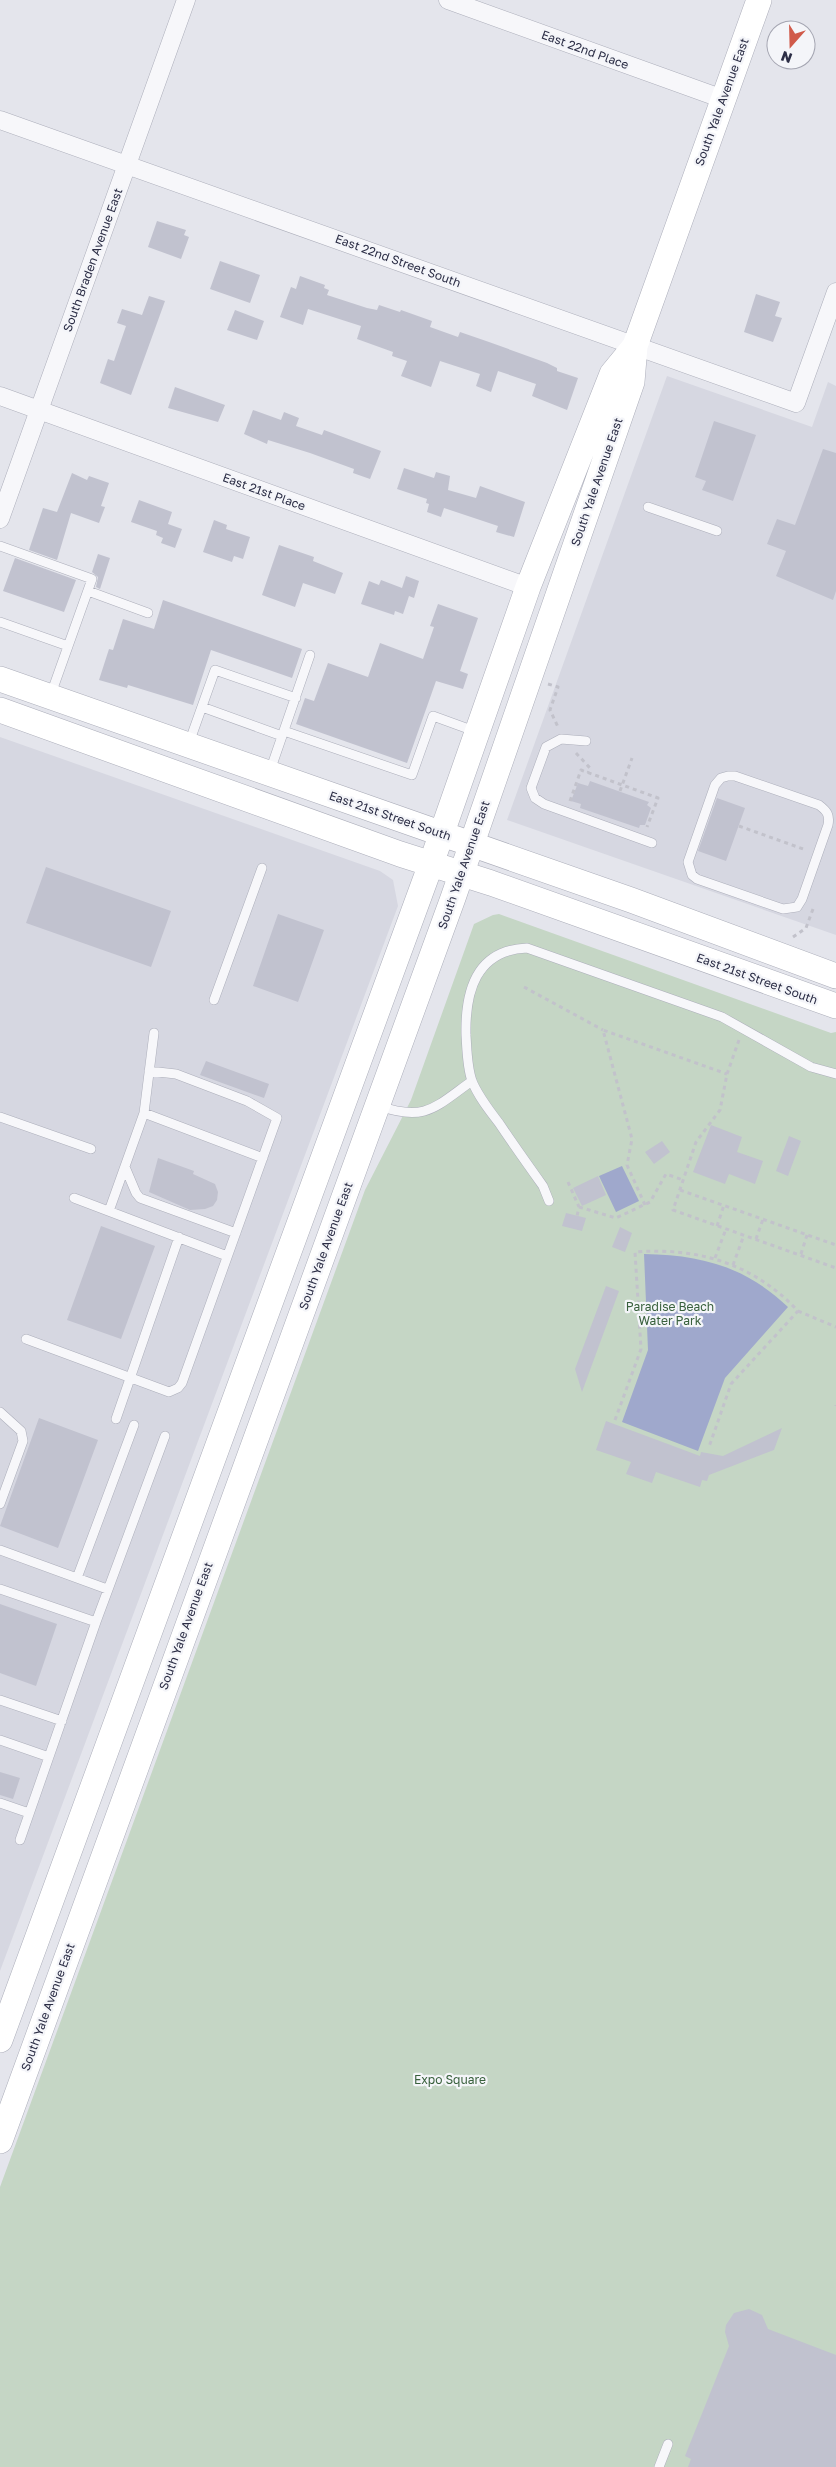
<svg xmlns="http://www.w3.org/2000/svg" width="836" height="2467" viewBox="0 0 836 2467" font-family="'Golos Text',sans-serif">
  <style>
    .built { fill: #d6d7e1 }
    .green { fill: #c5d6c5 }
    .water { fill: #9fa8cc }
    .building { fill: #c1c2cf }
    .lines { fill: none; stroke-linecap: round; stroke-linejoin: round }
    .lane-casing { stroke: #acaeba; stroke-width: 10 }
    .street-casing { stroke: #acaeba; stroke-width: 19 }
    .secondary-casing { stroke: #acaeba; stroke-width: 26 }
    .path { stroke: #c2c2cb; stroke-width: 3; stroke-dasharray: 4 4; stroke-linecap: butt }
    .lane { stroke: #f7f7fa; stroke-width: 9 }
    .street { stroke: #f7f7fa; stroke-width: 18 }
    .secondary { stroke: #fff; stroke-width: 25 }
    .labels { text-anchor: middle; stroke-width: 4.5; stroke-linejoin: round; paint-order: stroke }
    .street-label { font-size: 12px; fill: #2b2d45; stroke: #f4f5f9 }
    .park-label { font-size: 12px; fill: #38603c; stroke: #f4f5f9 }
  </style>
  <rect width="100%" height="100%" fill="#e4e5ec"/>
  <path class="built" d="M667 376 812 427 828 382 836 386V935L507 820Z
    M0 737 380 871 393 880 398 906 0 1971Z"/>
  <path class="green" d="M499 914 831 1033 836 1032V2467H0V2187L365 1190 411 1100 474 924 493 915Z"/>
  <path class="water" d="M622 1166 639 1201 616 1212 599 1176Z
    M644 1254C702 1255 746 1267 788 1307L725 1378 698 1451 622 1422 648 1350Z"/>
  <path class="building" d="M157 221 186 230 184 235 189 237 181 259 148 247Z
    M220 261 260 275 250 303 210 289Z
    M300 276 325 285 324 288 329 290 327 295 367 308 377 310 379 305 400 312 401 310 432 321 430 327 458 337 460 332 489 342 547 363 557 368V371L578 378 567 410 532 396 536 384 498 371 491 392 476 386 480 374 440 361 431 387 401 376 407 361 392 356 393 352 357 339 361 326 308 309 303 325 280 317 291 287 296 289Z
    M756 294 780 302 775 316 782 318 773 342 744 332Z
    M149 296 165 301 131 395 100 383 108 359 114 361 126 326 117 323 122 309 142 315Z
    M235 310 264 321 257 340 227 330Z
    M175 387 225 405 218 422 168 408Z
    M253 410 281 420 284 412 299 418 296 426 322 435 324 430 381 451 370 479 353 473 354 469 310 453 268 440 267 444 244 434Z
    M714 421 756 435 733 501 702 490 706 481 695 477Z
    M823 449 836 453V591L833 600 776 576 786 551 767 544 777 519 795 525Z
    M404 468 434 478 436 472 450 476 448 490 476 498 480 486 525 502 514 537 496 532 498 526 444 508 441 517 427 512 429 504 426 503 427 499 397 489Z
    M72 473 87 480 89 476 109 483 101 506 105 507 99 523 71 513 57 560 29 550 43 508 57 512Z
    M139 500 172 512 168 524 182 529 175 548 161 543 163 538 156 535 157 531 131 522Z
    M214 520 227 525 226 529 250 537 243 559 234 556 232 562 203 552Z
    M279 545 314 557 313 561 343 573 335 594 303 583 295 607 262 595Z
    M98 554 110 558 100 589 96 587 98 577 92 572Z
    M15 558 76 580 64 612 3 591Z
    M406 576 419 581 414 598 409 596 403 614 395 611 394 615 361 604 369 581 379 585 381 580 402 588Z
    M163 600 302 649 292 678 211 650 193 705 128 685 127 688 99 680 109 649 113 650 123 619 154 629Z
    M438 604 478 618 460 671 468 674 463 689 436 681 407 763 296 724 305 698 314 701 328 663 368 677 380 643 423 659 434 627 430 626Z
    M590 781 649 802 647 805 651 808 645 825H640L639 828 580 808 581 804 571 801 578 783 588 786Z
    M717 798 745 808 726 861 698 851Z
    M46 867 171 911 151 967 26 923Z
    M278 914 324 930 298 1002 253 986Z
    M206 1061 269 1084 264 1098 200 1075Z
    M711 1125 742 1137 737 1152 763 1161 755 1184 729 1174 725 1184 693 1172Z
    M789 1136 801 1141 788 1176 776 1171Z
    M662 1141 670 1152 654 1164 645 1152Z
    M158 1158 194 1171 193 1174 215 1184 218 1192 217 1200 213 1206 205 1209 190 1210 149 1192Z
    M598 1176 606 1195 582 1206 573 1188Z
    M566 1213 586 1218 582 1231 562 1226Z
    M101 1226 155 1246 121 1339 67 1320Z
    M620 1227 632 1233 625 1252 612 1247Z
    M606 1286 619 1291 582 1392 575 1369Z
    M39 1418 98 1440 58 1548 0 1526Z
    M606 1421 700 1456 701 1452 723 1456 782 1428 774 1450 709 1475 707 1481 702 1480 700 1487 656 1472 652 1483 626 1474 631 1462 596 1450Z
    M0 1604 57 1624 36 1686 0 1673Z
    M0 1772 20 1778 13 1799 0 1795Z
    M749 2309 762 2315 768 2329 836 2355V2467H688L691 2459 685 2456 729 2346 725 2332 726 2325 734 2313Z"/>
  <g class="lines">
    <defs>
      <path id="lane" d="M648 507 717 531
        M0 546 92 579 51 694
        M88 591 148 613
        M0 622 68 646
        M202 707 282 736
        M284 731 412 775 433 716 477 732
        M586 741 561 739 546 747 531 788 535 798 544 804 652 843
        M189 743 215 670 296 698
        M270 771 310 655
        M728 776H735L819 805C827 811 830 815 828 825L802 899 797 907 783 909 697 879 692 875 688 862 715 785 721 778Z
        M214 1000 262 868
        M379 1106C426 1122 435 1107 472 1081
        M144 1113 263 1158
        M0 1117 91 1149
        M125 1167 136 1193 140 1198 236 1233
        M74 1198 227 1256
        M549 1201 543 1186C528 1165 513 1144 499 1123 489 1110 478 1096 472 1081 467 1067 467 1050 466 1035 465 992 476 950 527 948L722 1017 811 1067 836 1074
        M109 1211 144 1113 154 1033
        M26 1339 169 1392 178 1388 182 1383 277 1118 247 1101 176 1074 149 1071
        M116 1419 179 1237
        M0 1504 23 1441 21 1431 0 1412
        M0 1550 107 1589
        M77 1578 134 1425
        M0 1589 96 1622 20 1840
        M96 1622 165 1436
        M0 1700 62 1721
        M0 1740 49 1757
        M0 1803 29 1813
        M659 2467 668 2444"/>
      <path id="street" d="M448 0 723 99
        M0 120 796 403 836 292
        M0 396 528 587
        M0 519 186 0"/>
      <path id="secondary" d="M0 679 631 900 836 976
        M0 710 400 854 491 883 836 1006
        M0 2040 431 864 528 587 612 374 635 346
        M0 2141 453 898 632 382 635 346 759 0"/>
    </defs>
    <use href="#lane" class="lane-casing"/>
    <use href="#street" class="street-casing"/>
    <use href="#secondary" class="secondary-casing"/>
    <path class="path" d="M548 684 558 687 550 710 558 727
      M576 753 590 768 588 773
      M620 791 632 758
      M570 801 581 770 658 798 647 827
      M739 826 806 850
      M793 937 806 928 813 909
      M524 987 603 1030
      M739 1040 727 1074 720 1110 696 1142 673 1210 836 1268
      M568 1182 579 1207 577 1216
      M680 1190 836 1245
      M645 1205 627 1165 632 1139 603 1030 727 1074
      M579 1207 616 1218 650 1202 666 1174 683 1180
      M717 1226 724 1205
      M756 1239 763 1219
      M801 1254 807 1235
      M715 1258 726 1229
      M733 1265 744 1235
      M798 1311 836 1327
      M836 1405V1406
      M615 1420 641 1349 635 1252C698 1247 754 1264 798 1311L731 1384 709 1447"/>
    <use href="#lane" class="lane"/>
    <use href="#street" class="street"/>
    <use href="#secondary" class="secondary"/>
  </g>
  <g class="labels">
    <g class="street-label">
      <text transform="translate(585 50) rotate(20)" y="4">East 22nd Place</text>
      <text transform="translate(722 102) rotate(-70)" y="4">South Yale Avenue East</text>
      <text transform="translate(93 260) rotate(-70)" y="4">South Braden Avenue East</text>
      <text transform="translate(398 261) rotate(20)" y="4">East 22nd Street South</text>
      <text transform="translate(597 482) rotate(-71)" y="4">South Yale Avenue East</text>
      <text transform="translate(264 492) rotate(20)" y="4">East 21st Place</text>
      <text transform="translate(390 816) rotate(19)" y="4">East 21st Street South</text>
      <text transform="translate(464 865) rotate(-71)" y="4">South Yale Avenue East</text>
      <text transform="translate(757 979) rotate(20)" y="4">East 21st Street South</text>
      <text transform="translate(326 1246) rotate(-70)" y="4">South Yale Avenue East</text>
      <text transform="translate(186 1626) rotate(-70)" y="4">South Yale Avenue East</text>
      <text transform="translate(48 2007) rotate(-70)" y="4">South Yale Avenue East</text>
    </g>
    <g class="park-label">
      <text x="670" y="1311">Paradise Beach<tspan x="670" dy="14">Water Park</tspan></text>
      <text x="450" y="2084">Expo Square</text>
    </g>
  </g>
  <g transform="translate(791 45) rotate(200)"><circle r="24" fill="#f4f5f9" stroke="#a4a5b1"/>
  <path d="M0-4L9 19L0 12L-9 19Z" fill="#d05a4a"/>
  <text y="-8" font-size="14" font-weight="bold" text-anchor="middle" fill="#2b2d45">N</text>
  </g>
</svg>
